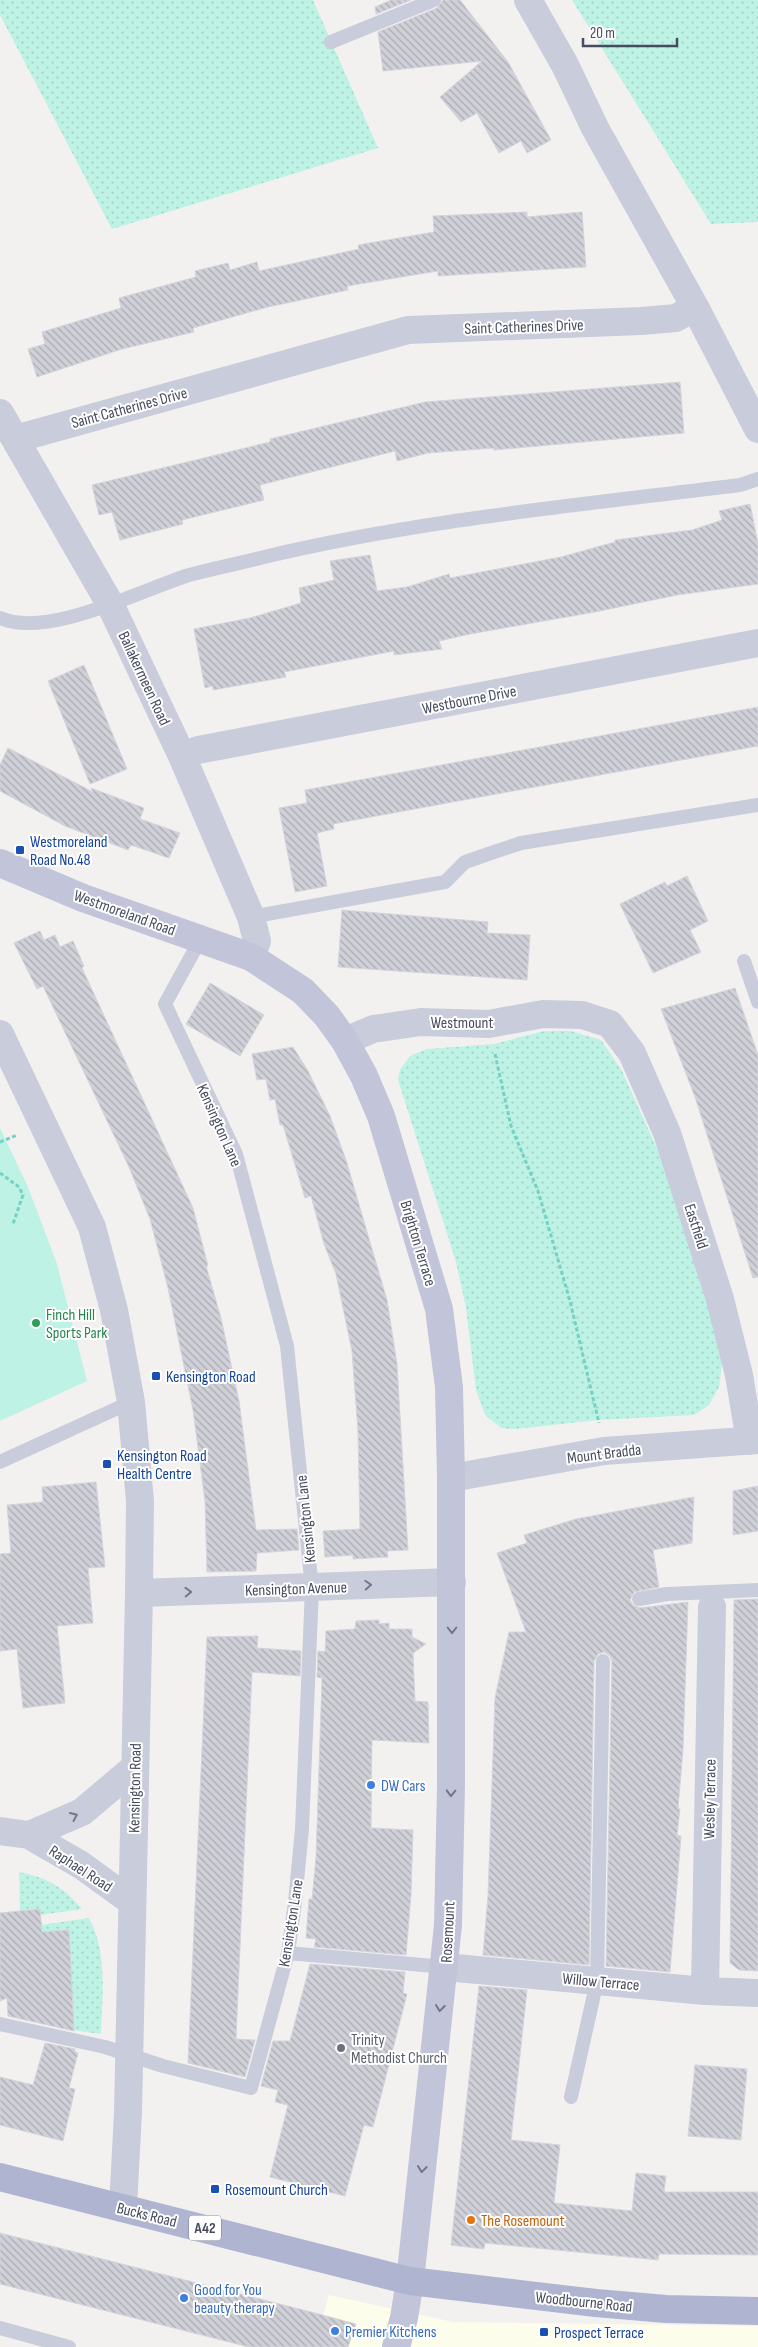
<svg xmlns="http://www.w3.org/2000/svg" width="758" height="2347" viewBox="0 0 758 2347" font-family="'Sofia Sans Condensed',sans-serif">
  <style>
    .commercial { fill: #fcfdea }
    .green { fill: url(#green-dots) }
    .pitch { fill: #bdf2e4 }
    .building { fill: url(#building-back-hatch); stroke: #d4d4dc }
    .lines { fill: none; stroke-linecap: round; stroke-linejoin: round }
    .path { stroke: #73d2c4; stroke-width: 3; stroke-dasharray: 4 2.5; stroke-linecap: butt }
    .lane { stroke: #c9ccdb; stroke-width: 14 }
    .street { stroke: #c9ccdb; stroke-width: 28 }
    .secondary { stroke: #c2c5da; stroke-width: 28 }
    .primary { stroke: #afb4d0; stroke-width: 28 }
    .oneway { stroke: #74788a }
    .oneway2 { stroke: #72768a }
    .transit-dot { fill: #1a4fb4; stroke: #fff; stroke-width: 2 }
    .leisure-dot { fill: #2e9e5b; stroke: #fff; stroke-width: 2 }
    .shop-dot { fill: #3f7fe0; stroke: #fff; stroke-width: 2 }
    .worship-dot { fill: #6b7280; stroke: #fff; stroke-width: 2 }
    .food-dot { fill: #e8710a; stroke: #fff; stroke-width: 2 }
    .labels { text-anchor: middle; stroke-width: 4; stroke-linejoin: round; paint-order: stroke }
    .shield { fill: #fff; stroke: #7e818f; stroke-width: 1 }
    .shield-label { font-size: 15px; font-weight: bold; fill: #474b5f }
    .street-label { font-size: 16px; fill: #474b5f; stroke: #fff }
    .transit-label { font-size: 16px; fill: #164399; stroke: #fff; text-anchor: start }
    .leisure-label { font-size: 16px; fill: #27864d; stroke: #fff; text-anchor: start }
    .shop-label { font-size: 16px; fill: #366cbe; stroke: #fff; text-anchor: start }
    .worship-label { font-size: 16px; fill: #5b616d; stroke: #fff; text-anchor: start }
    .food-label { font-size: 16px; fill: #c56008; stroke: #fff; text-anchor: start }
  </style>
  <defs>
    <pattern id="green-dots" width="8" height="8" patternUnits="userSpaceOnUse" patternTransform="scale(1.25)"><rect width="8" height="8" fill="#bdf2e4"/><path d="M2 2h.1M6 6h.1" fill="none" stroke="#a4d1c6" stroke-width="1.8" stroke-linecap="round"/></pattern>
    <pattern id="building-back-hatch" width="6" height="6" patternUnits="userSpaceOnUse" patternTransform="scale(1.25)"><rect width="6" height="6" fill="#d0d0d8"/><path d="M-1 5l2 2M0 0l6 6M5-1l2 2" fill="none" stroke="#ababb2"/></pattern>
  </defs>
  <rect width="100%" height="100%" fill="#f3f1f0"/>
  <path class="commercial" d="M329 2295 453 2322 758 2326V2347H314Z"/>
  <path class="green" d="M0 0H313L378 148 112 229 0 15Z
    M572 0H758V222L711 224Z
    M544 1031H571L601 1040 622 1071 658 1151 703 1282 722 1363 719 1387 709 1405 694 1415 598 1420 515 1429 501 1428 485 1415 476 1390 466 1308 456 1262 398 1080 400 1070 410 1056 427 1049 494 1044Z
    M19 1872C46 1877 65 1888 82 1909L41 1915 40 1909 20 1911Z
    M89 1918C108 1953 102 1996 101 2034L72 2030 69 1930 42 1933 41 1925Z"/>
  <path class="pitch" d="M0 1128 28 1187 57 1264 87 1381 0 1421Z"/>
  <path class="building" d="M391 0H411L376 14 375 7Z
    M443 0H460L508 62 551 140 527 153 521 141 499 153 477 113 461 122 440 97 482 61 383 71 378 32 437 8Z
    M527 212V217L582 212 586 267 438 276V271L347 286 348 290 268 307 193 328 194 332 122 349 37 377 28 349 45 344 42 332 121 308 119 298 196 277 195 271 228 263 230 270 257 262 259 271 359 249 358 245 434 232 433 216Z
    M680 382 684 433 494 450V448L428 453 397 461 395 451 260 485 264 500 182 520 183 524 120 540 112 512 99 515 92 485 270 442V439L425 402Z
    M750 504 758 544V584L677 595 595 612 470 634 439 641 442 649 394 655V651L284 672 286 677 213 690V686L205 688 194 629 250 618 301 603 299 588 334 580 330 561 370 555 377 591 407 587 449 574 450 578 561 557 615 542V540L692 530 722 520 719 511Z
    M84 665 127 769 90 784 48 681Z
    M758 707V746L333 824 334 829 317 833 327 886 295 892 279 808 307 803 305 790Z
    M8 748 93 792 91 788 144 808 140 819 180 833 169 858 131 845 128 850 65 826 0 791V765Z
    M687 876 708 921 690 930 701 952 653 973 620 904 665 882 667 886Z
    M342 910 488 922 487 933 530 935 527 980 338 967Z
    M40 931 44 940 55 935 60 947 73 941 84 966 82 968 193 1208 208 1266H206L221 1318 239 1401 256 1530 297 1529 299 1550 257 1553 256 1571 207 1572 205 1501 193 1410 168 1288 150 1219 129 1167 43 986 37 989 14 943Z
    M210 983 264 1015 240 1056 186 1024Z
    M735 988 758 1055V1277L753 1278 695 1097 661 1009Z
    M293 1047 308 1071 330 1116 346 1160 387 1300 397 1364 408 1550 387 1551 388 1557 353 1559V1555L325 1557 323 1531 360 1529 358 1431 352 1351 336 1274 324 1244 311 1196 305 1198 283 1125H280L275 1099 270 1100 266 1079 257 1080 252 1054Z
    M96 1482 105 1567 88 1568 93 1623 57 1626 65 1703 23 1708 17 1649 0 1651V1554L11 1553 7 1505 43 1502 42 1487Z
    M758 1486V1531L733 1535V1491Z
    M694 1497 692 1543 653 1550 659 1587 634 1592 630 1600 633 1605 640 1608 688 1602 683 1749 678 1809H680L677 1835 681 1836 670 1972 606 1966 612 1661 610 1656 604 1652 598 1654 594 1661 589 1965 483 1955 488 1896 495 1698 509 1632H526L497 1553 527 1543 524 1535 576 1519Z
    M758 1599V1971L739 1970 730 1963 734 1600Z
    M379 1620V1624L389 1623V1629H412V1637L426 1644 413 1653 415 1701 428 1702 429 1743 372 1740 371 1828 413 1830 411 1895 406 1955 314 1947 316 1939 306 1938 309 1899H312L316 1858 322 1678 317 1677 318 1651 325 1652 326 1631 355 1629 356 1621Z
    M258 1636 257 1648 301 1651 300 1676 252 1672 236 2039 255 2040 245 2077 188 2063 207 1637Z
    M40 1909 42 1932 69 1930 74 2031 8 2016 7 1998 0 2001V1913Z
    M310 1964 405 1972 403 1993 407 1994 373 2127 364 2125 345 2196 270 2177 288 2105 275 2102 278 2090 261 2086 273 2041H290Z
    M479 1986 527 1990 511 2140 560 2145 554 2203 632 2211 636 2173 666 2176 664 2192H758V2255L659 2254 658 2260 485 2243 484 2249 451 2245Z
    M45 2043 75 2049V2052L78 2053 69 2088 75 2089 63 2141 0 2125V2077L33 2085Z
    M695 2065 747 2069 741 2140 688 2136Z
    M0 2233 311 2312 356 2324 348 2347H249L0 2284Z"/>
  <g class="lines">
    <path class="path" d="M495 1054 511 1126 538 1191 570 1301 599 1423
      M0 1142 17 1135
      M0 1173 19 1187 23 1195 13 1224"/>
    <path class="lane" d="M331 42 434 0
      M0 618C48 639 141 590 189 575 212 569 236 564 260 558 418 520 579 505 740 485L758 479
      M251 917 445 882 465 862 521 843 758 805
      M744 961 758 1002
      M0 1462 131 1402
      M639 1599 667 1594 758 1590
      M288 1953 445 1967
      M0 2024 105 2047 163 2066 251 2088 288 1953 295 1902 302 1829 312 1588 287 1346 236 1154 165 1004 200 940
      M571 2097 597 1981 603 1661
      M0 2328 69 2347"/>
    <path class="street" d="M528 0 565 65 595 128 695 307 758 429
      M0 413 110 604 182 756 251 917 257 941 251 957
      M15 439 408 330 641 321 676 318 695 307
      M182 756 198 750 758 643
      M0 1034 92 1227 114 1310 131 1402 140 1501 139 1593 128 2113 123 2207
      M345 1041 373 1029 421 1022 489 1024 543 1014 582 1015 610 1024 632 1053 667 1133 720 1299 739 1375 750 1441
      M451 1478 604 1451 758 1440
      M139 1593 452 1582
      M0 1831 29 1835 81 1865 132 1902
      M29 1835 82 1812 134 1768
      M445 1967 705 1991 758 1993
      M705 1991 712 1607"/>
    <path class="secondary" d="M0 863 83 898 251 957 303 991 327 1016 345 1041 364 1076 381 1116 439 1309 449 1387 451 1478V1785L448 1925 410 2281 404 2318 396 2347"/>
    <path class="primary" d="M0 2177 410 2281 596 2303 666 2309 758 2311"/>
  </g>
  <defs><path id="oneway-chevron" d="M-2-3.5L2.5 0L-2 3.5" fill="none" stroke-width="1.6" stroke-linecap="round" stroke-linejoin="round" transform="scale(1.25)"/></defs>
  <g class="oneway">
    <use href="#oneway-chevron" transform="translate(368 1585) rotate(-3)"/>
    <use href="#oneway-chevron" transform="translate(188 1592) rotate(-2)"/>
    <use href="#oneway-chevron" transform="translate(74 1816) rotate(-24)"/>
  </g>
  <g class="oneway2">
    <use href="#oneway-chevron" transform="translate(452 1630) rotate(90)"/>
    <use href="#oneway-chevron" transform="translate(451 1793) rotate(91)"/>
    <use href="#oneway-chevron" transform="translate(440 2008) rotate(97)"/>
    <use href="#oneway-chevron" transform="translate(422 2169) rotate(97)"/>
  </g>
  <g class="transit-dot">
    <rect x="15" y="845" width="10" height="10" rx="2.5"/>
    <rect x="151" y="1371" width="10" height="10" rx="2.5"/>
    <rect x="102" y="1459" width="10" height="10" rx="2.5"/>
    <rect x="210" y="2184" width="10" height="10" rx="2.5"/>
    <rect x="539" y="2327" width="10" height="10" rx="2.5"/>
  </g>
  <circle class="leisure-dot" cx="36" cy="1323" r="5"/>
  <g class="shop-dot">
    <circle cx="371" cy="1785" r="5"/>
    <circle cx="184" cy="2298" r="5"/>
    <circle cx="335" cy="2331" r="5"/>
  </g>
  <circle class="worship-dot" cx="341" cy="2048" r="5"/>
  <circle class="food-dot" cx="471" cy="2220" r="5"/>
  <g class="labels">
    <rect class="shield" x="189" y="2215.5" width="32" height="25" rx="4"/>
    <g class="shield-label">
      <text x="205" y="2233">A42</text>
    </g>
    <g class="street-label">
      <text transform="translate(524 326) rotate(-2)" y="6">Saint Catherines Drive</text>
      <text transform="translate(129 407) rotate(-15)" y="6">Saint Catherines Drive</text>
      <text transform="translate(145 678) rotate(65)" y="6">Ballakermeen Road</text>
      <text transform="translate(469 699) rotate(-11)" y="6">Westbourne Drive</text>
      <text transform="translate(125 912) rotate(20)" y="6">Westmoreland Road</text>
      <text x="462" y="1028">Westmount</text>
      <text transform="translate(220 1125) rotate(66)" y="6">Kensington Lane</text>
      <text transform="translate(697 1226) rotate(72)" y="6">Eastfield</text>
      <text transform="translate(419 1243) rotate(73)" y="6">Brighton Terrace</text>
      <text transform="translate(604 1453) rotate(-7)" y="6">Mount Bradda</text>
      <text transform="translate(305 1519) rotate(-96)" y="6">Kensington Lane</text>
      <text transform="translate(296 1588) rotate(-2)" y="6">Kensington Avenue</text>
      <text transform="translate(134 1788) rotate(-89)" y="6">Kensington Road</text>
      <text transform="translate(709 1799) rotate(-89)" y="6">Wesley Terrace</text>
      <text transform="translate(81 1868) rotate(33)" y="6">Raphael Road</text>
      <text transform="translate(290 1923) rotate(-81)" y="6">Kensington Lane</text>
      <text transform="translate(447 1932) rotate(-87)" y="6">Rosemount</text>
      <text transform="translate(601 1981) rotate(5)" y="6">Willow Terrace</text>
      <text transform="translate(147 2214) rotate(14)" y="6">Bucks Road</text>
      <text transform="translate(584 2301) rotate(6)" y="6">Woodbourne Road</text>
    </g>
    <g class="transit-label">
      <text x="30" y="847">Westmoreland<tspan x="30" dy="18">Road No.48</tspan></text>
      <text x="166" y="1382">Kensington Road</text>
      <text x="117" y="1461">Kensington Road<tspan x="117" dy="18">Health Centre</tspan></text>
      <text x="225" y="2195">Rosemount Church</text>
      <text x="554" y="2338">Prospect Terrace</text>
    </g>
    <g class="leisure-label">
      <text x="46" y="1320">Finch Hill<tspan x="46" dy="18">Sports Park</tspan></text>
    </g>
    <g class="shop-label">
      <text x="381" y="1791">DW Cars</text>
      <text x="194" y="2295">Good for You<tspan x="194" dy="18">beauty therapy</tspan></text>
      <text x="345" y="2337">Premier Kitchens</text>
    </g>
    <g class="worship-label">
      <text x="351" y="2045">Trinity<tspan x="351" dy="18">Methodist Church</tspan></text>
    </g>
    <g class="food-label">
      <text x="481" y="2226">The Rosemount</text>
    </g>
  </g>
  <path d="M583 38v8h94v-8" fill="none" stroke="#474b5f" stroke-width="2.5"/>
  <text x="590" y="38" font-size="15" fill="#474b5f" stroke="#ffffff" stroke-width="4" paint-order="stroke">20 m</text>
</svg>
